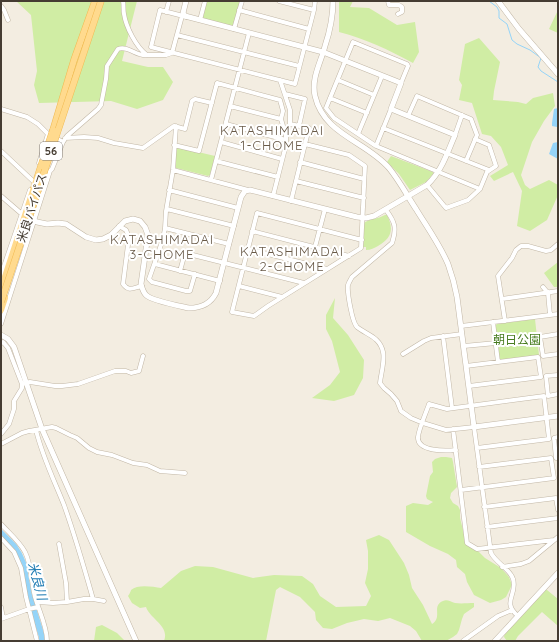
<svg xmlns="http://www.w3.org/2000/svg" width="559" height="642" viewBox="0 0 559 642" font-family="Quicksand,'Noto Sans JP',sans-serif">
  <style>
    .green { fill: #d0eda4 }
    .water { fill: #95d4f8 }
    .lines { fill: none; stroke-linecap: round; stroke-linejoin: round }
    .stream { stroke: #95d4f8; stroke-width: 1 }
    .river { stroke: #95d4f8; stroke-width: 6 }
    .minor-casing { stroke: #c2b7a6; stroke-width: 5 }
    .tertiary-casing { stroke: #c2b7a6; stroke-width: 6 }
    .primary-casing { stroke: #f1ba51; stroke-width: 7 }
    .minor { stroke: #fff; stroke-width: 4 }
    .tertiary { stroke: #fff; stroke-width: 5 }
    .primary { stroke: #ffda8e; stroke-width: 6 }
    .primary-bridge-casing { stroke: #f1ba51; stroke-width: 7; stroke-linecap: butt }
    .primary-bridge { stroke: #ffda8e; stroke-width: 6 }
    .labels { text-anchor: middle; stroke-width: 4; stroke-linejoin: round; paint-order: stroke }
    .shield { fill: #fff; stroke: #7d7670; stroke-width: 1 }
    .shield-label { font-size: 11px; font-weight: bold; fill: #453c32 }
    .street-label { font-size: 12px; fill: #453c32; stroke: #fff }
    .park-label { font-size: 12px; fill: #477c1f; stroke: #fff }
    .neighbourhood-label { font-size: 13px; letter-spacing: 1px; fill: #695a48; stroke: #fff }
    .water-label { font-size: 13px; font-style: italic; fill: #1e7bb3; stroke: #fff }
  </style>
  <rect width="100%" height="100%" fill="#f3ede1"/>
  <path class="green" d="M16 1H137L122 61 148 67H163L173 82 163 100 137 109 111 101 39 103 34 85 37 71 31 15Z
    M207 1H240L234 25 232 26 204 19 203 17Z
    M339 1H353L350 7 369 8 397 25 415 22 419 52 413 63C389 50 366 39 339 32Z
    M558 10V33L549 29Z
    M479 38 500 62 494 91 493 100 518 102 526 104 533 98 553 93 555 106 544 121 532 142 521 175 525 185 530 189 549 180 558 185V195L547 220 530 231 517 226 522 191 513 172 494 181 490 176 508 165 501 147 491 136 482 134 472 103 459 100 462 85 459 80 465 44Z
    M177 147 215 156 210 175 208 176 176 168 175 166V149Z
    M391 156 433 172V174L426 182 410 190 399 174 387 162Z
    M385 215H387C394 229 392 238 378 246 374 248 371 250 366 250V247H363L364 223C368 219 378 219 385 215Z
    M558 262V287H554L544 273Z
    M335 298 333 318 348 335 364 360 363 378 354 395 334 401 312 398 330 385 340 372 332 341 326 329V315Z
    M535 319 539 355 499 360 495 326 497 324Z
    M441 457H446L452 458 453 462 457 487 451 493 450 498 453 503 458 506 460 510V518L465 538 468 545 479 552 485 558 501 568 509 577 512 585 506 597 501 600 490 603 474 595 467 582 465 574 457 567 456 560 448 554 430 546 406 532V506L413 503 428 505 433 502 427 499 426 496 430 476 433 472 432 462 435 459Z
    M379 535 389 540 404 563 409 575 412 588 423 605 432 624C443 617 431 606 443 601 447 599 451 602 455 603 461 604 468 603 474 603V607L464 614 462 619 459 630 457 634 453 637 446 641H422L416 631 410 626 390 618 378 621 364 619 347 623 332 629 323 628 316 620 315 612 300 597 280 587 276 590 266 641H164C170 626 150 619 146 607L140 608 132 603 128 596C129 595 131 591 131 590 138 584 153 587 161 588L181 571 195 566 213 567 253 578 274 575 302 576 313 584 320 596 336 607 366 606 371 596 365 583 368 569V551L366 540Z
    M544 590H547L558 599V626L542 612 518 636 515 641H507L504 637 505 633Z
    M102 625 117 633 125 641H94L96 627Z"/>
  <path class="water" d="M558 108V128L557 127 552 126V123L554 109Z
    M558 142V159L549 154 553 143Z"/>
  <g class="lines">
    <path class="stream" d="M489 1 497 7 499 11V18L507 24 512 40 517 44 530 50 541 58 538 67 541 71 558 82"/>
    <path class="river" d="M1 533 14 546 19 554 23 563 29 595 42 637V641"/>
    <defs>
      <path id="minor" d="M123 1C124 5 123 10 124 14 126 27 136 47 147 55H166L172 53 182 16
        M279 1 314 10
        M388 1 389 5H399L402 7V12L398 14
        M1 6 4 10 8 20
        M239 10 309 29
        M166 12 169 1
        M187 17 160 10 151 47 295 84 314 10 315 1
        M200 20 205 1
        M234 29 242 1
        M177 35 299 66
        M280 80 290 110V124L309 128 291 201
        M338 80 374 95
        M401 83 408 66 407 64 353 42 326 108 334 118 376 146 480 189
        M285 94 305 99 299 126
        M330 98 367 113
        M230 106 281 119
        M1 109 27 117 38 124 48 134 63 142
        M408 116 417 96 471 119 477 135 466 161
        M226 124 286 140
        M176 126 173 170 166 211 165 228 163 239 149 279 152 282 186 291H190L195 274
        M383 128 489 170
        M358 134 382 76
        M455 135 462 115
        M65 138 84 137 98 138 114 143 143 148 174 126 185 129 192 101 195 99 212 103
        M221 142 282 159
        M305 144 349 155 365 166 361 248 268 306 254 316 232 312 257 213 362 240
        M174 145 199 151 217 83 280 100 283 111 281 119 286 136V145L273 196
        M376 146 391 109
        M1 151 33 181
        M216 161 278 177
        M300 162 364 179
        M39 163 48 134
        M173 170 248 190
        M211 180 249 33
        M296 181 364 198
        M427 185 446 208 468 200 480 189 487 172 496 166 489 145 475 139
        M169 190 238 208
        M1 196 23 215
        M167 209 234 226
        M386 210C395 222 397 228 392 243L352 277C351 279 349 282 348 285 347 292 352 322 357 327 367 335 380 337 383 352 385 361 381 373 380 383L384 388 391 394 397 401 401 411 411 418 423 423 446 430 474 427 491 553C496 563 511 570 513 579 518 594 501 602 518 616
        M119 226 126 230 129 237 123 284C129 292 133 288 142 286
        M165 228 229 244
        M252 231 349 256
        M315 247 325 209
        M248 249 327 269
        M155 264 220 281
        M180 271 185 253 304 283
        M1 275 30 190
        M239 286 282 297
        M543 287 548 293 550 315
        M502 299 558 291
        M505 321 498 276 512 258 516 250 521 246H528L546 251 551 250 558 244
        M493 322 498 362
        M1 324 50 171 52 169 63 142 67 136 98 109 101 105 106 79 107 66 118 49C128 45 137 57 147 55
        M461 326 558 314
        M558 334 540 337 543 356 558 354
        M443 336 452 408
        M1 343 3 342 8 348 22 384V388L14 401V409L9 424 1 434
        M464 346 496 343
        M403 354 424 341 431 338 462 334
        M466 366 538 357 541 377 469 386
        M558 375 546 376 548 396 558 394
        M22 384 30 382 55 386H62L78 384 115 371H126L131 373 139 371 143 356
        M453 429 467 543 477 549 554 540
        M36 430C42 456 54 480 64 505 75 536 84 567 93 599
        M558 437 554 438 556 458H558
        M1 444 22 433 29 431 52 427 56 428 70 435 77 438 89 448 97 452 112 455 133 463 147 465 160 471 185 473
        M456 450C446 451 417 452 418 437 419 428 426 413 429 404L447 409 544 396 549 439 477 448
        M461 490 554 478 551 458 479 467
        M484 507 556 498 558 510
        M1 524C9 533 19 541 25 552 32 566 31 582 35 597 39 611 47 626 47 641
        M487 527 558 518
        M1 538 14 552 21 568 26 597 37 641
        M59 544 66 583 67 602
        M502 567 521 564 529 561 558 537
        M37 602 53 603 67 602 84 599H93L104 601
        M1 607 3 618
        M1 619 29 609 38 607
        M463 641 498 616 512 610"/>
      <path id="tertiary" d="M333 1C333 16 330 31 325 46 321 62 311 78 315 96 324 135 366 141 389 168 399 180 408 197 416 209 427 227 440 245 448 264 452 275 455 286 457 297L474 427 558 416
        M498 1 519 29 558 74
        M26 217 37 222 47 224 58 223 66 224 86 237 96 240 103 239 111 235 125 221 133 219 140 221 145 227 148 235 141 284C142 288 143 292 146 295 152 301 180 306 189 308 201 308 211 303 216 293L241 197 245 191 250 190 357 217 366 218 374 216 427 185C442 171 447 153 455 135L391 109 401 83 323 52 185 16 183 13 186 1
        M1 335 8 339 14 347 42 429 136 641
        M495 641 558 573"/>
      <path id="primary" d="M53 130 74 60 95 1
        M1 289 41 166
        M1 310 5 298"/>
    </defs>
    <use href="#minor" class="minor-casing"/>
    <use href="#tertiary" class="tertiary-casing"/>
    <use href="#primary" class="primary-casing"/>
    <use href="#minor" class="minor"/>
    <use href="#tertiary" class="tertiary"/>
    <use href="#primary" class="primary"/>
    <defs>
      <path id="primary-bridge" d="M41 166 53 130
        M1 302 101 1"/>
    </defs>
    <use href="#primary-bridge" class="primary-bridge-casing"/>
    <use href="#primary-bridge" class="primary-bridge"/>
  </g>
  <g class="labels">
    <rect class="shield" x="40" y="142" width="22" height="18" rx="3"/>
    <g class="shield-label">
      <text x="51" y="155">56</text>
    </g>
    <g class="street-label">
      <text transform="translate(32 208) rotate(-72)" y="4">米良バイパス</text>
    </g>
    <g class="park-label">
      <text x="517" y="344">朝日公園</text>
    </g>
    <g class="neighbourhood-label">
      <text x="272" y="135">KATASHIMADAI<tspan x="272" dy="15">1-CHOME</tspan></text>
      <text x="162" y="244">KATASHIMADAI<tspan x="162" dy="15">3-CHOME</tspan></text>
      <text x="292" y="256">KATASHIMADAI<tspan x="292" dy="15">2-CHOME</tspan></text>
    </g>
    <g class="water-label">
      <text transform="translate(38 581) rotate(75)" y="5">米良川</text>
    </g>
  </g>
  <rect width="559" height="642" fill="none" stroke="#453c32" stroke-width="4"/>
</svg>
